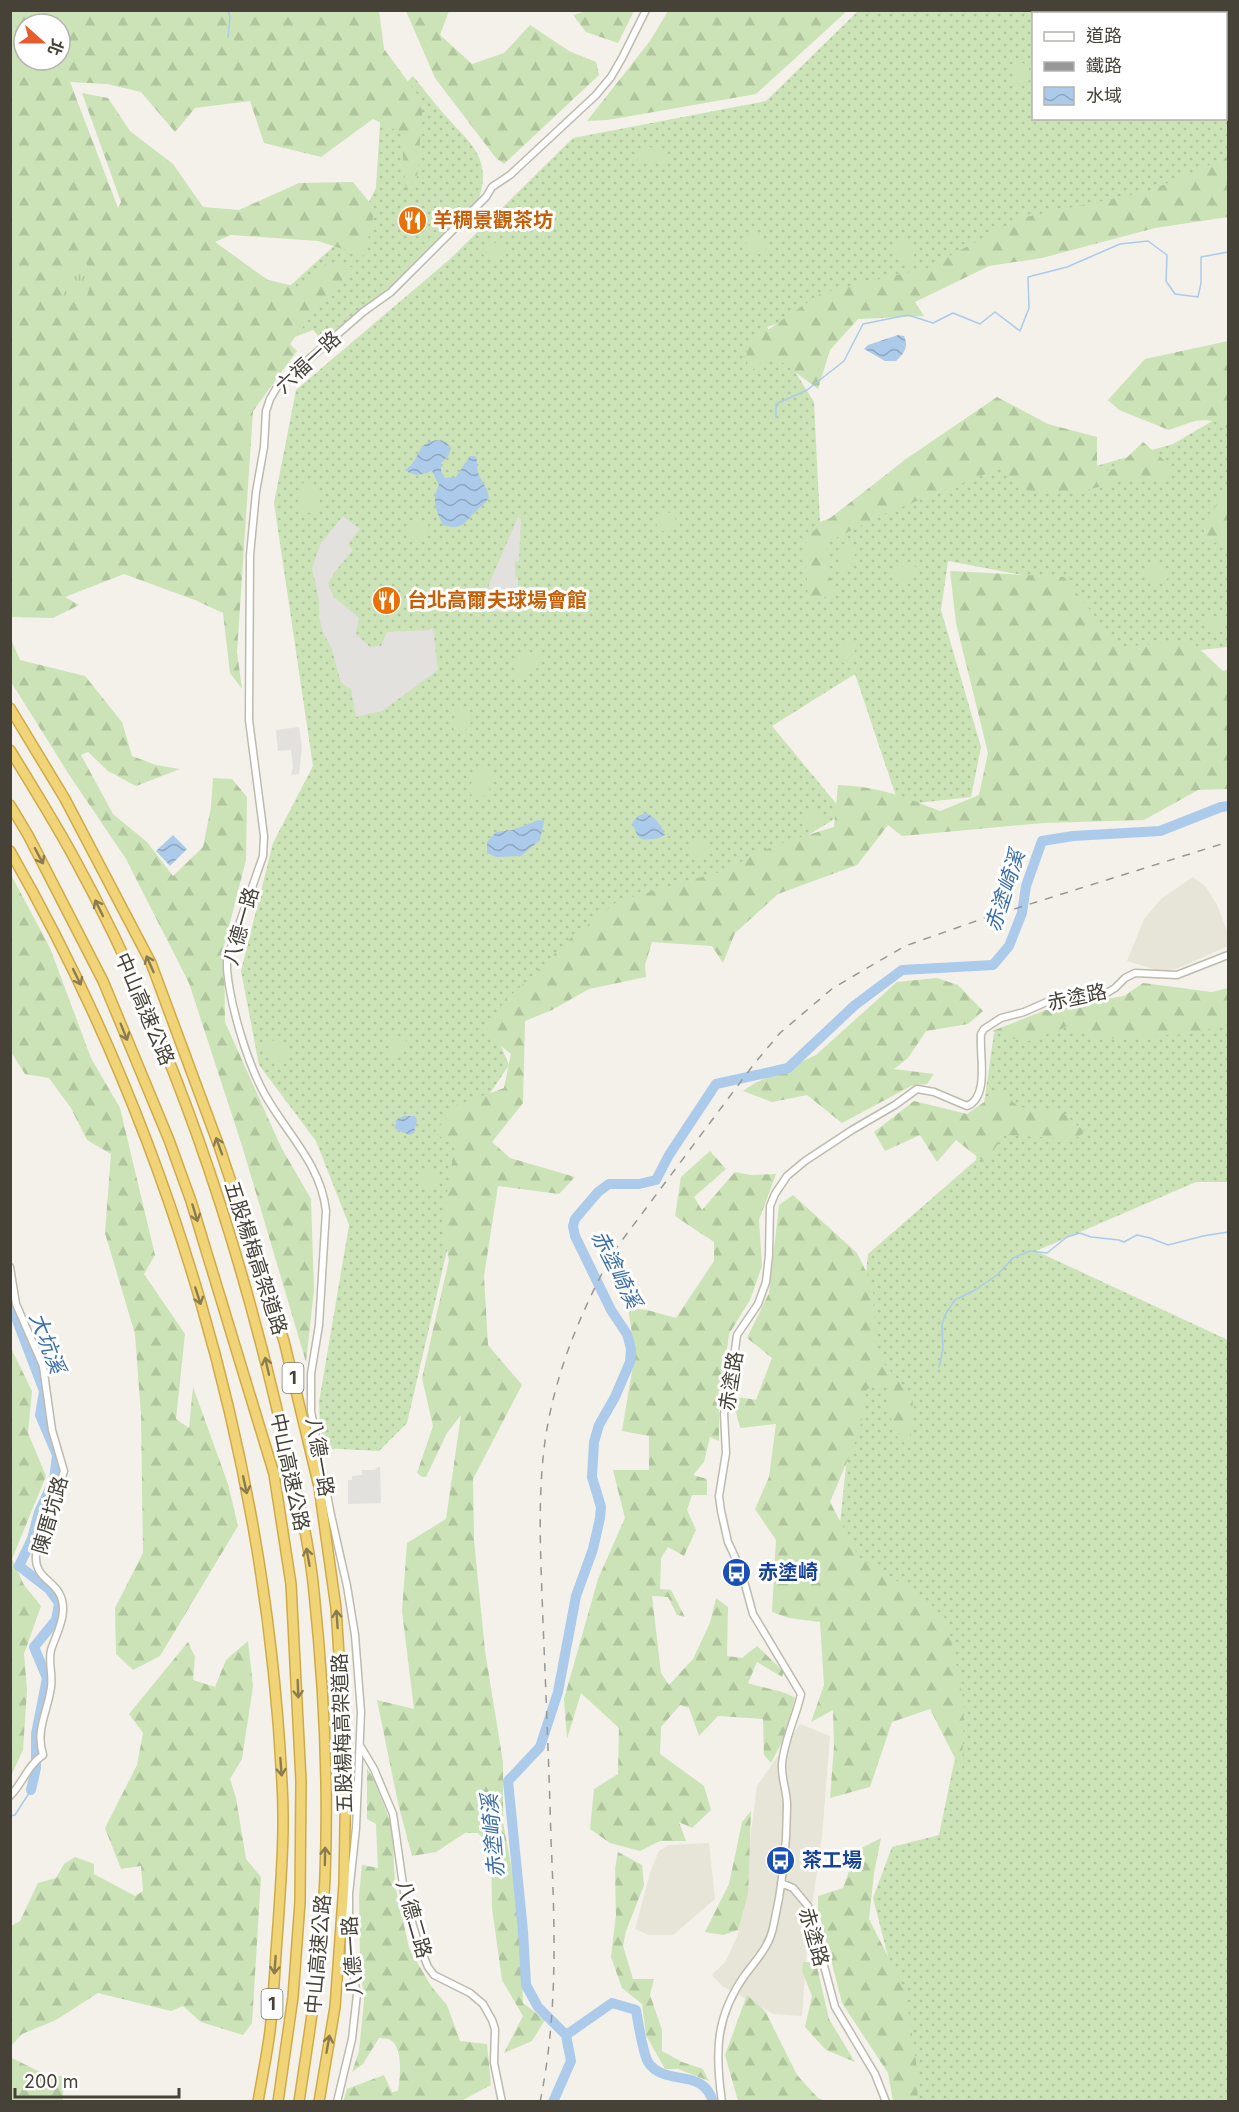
<svg xmlns="http://www.w3.org/2000/svg" width="1239" height="2112" viewBox="0 0 1239 2112" font-family="Inter,'Noto Sans TC',sans-serif">
  <style>
    .residential { fill: #e7e4d8 }
    .grass { fill: url(#grass-dots); fill-rule: evenodd }
    .forest { fill: url(#forest-firs); fill-rule: evenodd }
    .park { fill: url(#park-tufts) }
    .pitch { fill: #cbe3b6 }
    .parking { fill: #e2e1de }
    .water { fill: url(#water-waves) }
    .lines { fill: none; stroke-linecap: round; stroke-linejoin: round }
    .stream { stroke: #accaea; stroke-width: 1.5 }
    .river { stroke: #accaea; stroke-width: 10 }
    .tertiary-casing { stroke: #bebaad; stroke-width: 9 }
    .motorway-casing { stroke: #cfab48; stroke-width: 12 }
    .tertiary { stroke: #fff; stroke-width: 6 }
    .motorway { stroke: #f0d477; stroke-width: 9 }
    .rail { stroke: #979797; stroke-width: 1.5; stroke-dasharray: 8 8; stroke-linecap: butt }
    .oneway { stroke: #8a7c51 }
    .labels { text-anchor: middle; stroke-width: 6; stroke-linejoin: round; paint-order: stroke }
    .shield { fill: #fff; stroke: #7e7b74; stroke-width: 1.5 }
    .shield-label { font-size: 18px; font-weight: bold; fill: #464238 }
    .food-label { font-size: 20px; font-weight: bold; fill: #c56008; stroke: #fff; text-anchor: start }
    .street-label { font-size: 20px; fill: #464238; stroke: #fff }
    .transit-label { font-size: 20px; font-weight: bold; fill: #164399; stroke: #fff; text-anchor: start }
    .water-label { font-size: 21px; font-style: italic; fill: #3b6fa9; stroke: #fff }
  </style>
  <defs>
    <pattern id="grass-dots" width="8" height="8" patternUnits="userSpaceOnUse" patternTransform="scale(1.5)"><rect width="8" height="8" fill="#cbe3b6"/><path d="M2 2h.1M6 6h.1" fill="none" stroke="#b0c49d" stroke-width="1.8" stroke-linecap="round"/></pattern>
    <pattern id="forest-firs" width="22" height="20" patternUnits="userSpaceOnUse" patternTransform="scale(1.5)"><rect width="22" height="20" fill="#cbe3b6"/><path d="M5 1l3.5 6h-7zM16 11l3.5 6h-7z" fill="#b0c49d"/></pattern>
    <pattern id="park-tufts" width="24" height="20" patternUnits="userSpaceOnUse" patternTransform="scale(1.5)"><rect width="24" height="20" fill="#cbe3b6"/><path d="M3 7l-1-3M5 7V3M7 7l1-3M15 17l-1-3M17 17v-4M19 17l1-3" fill="none" stroke="#b0c49d"/></pattern>
    <pattern id="water-waves" width="16" height="10" patternUnits="userSpaceOnUse" patternTransform="scale(1.5)"><rect width="16" height="10" fill="#accaea"/><path d="M0 5q4-4 8 0t8 0" fill="none" stroke="#8ea6bf"/></pattern>
  </defs>
  <rect width="100%" height="100%" fill="#f3f1ea"/>
  <path class="residential" d="M1193 877 1206 887 1217 905 1228 933V946L1176 969 1160 971 1127 961 1144 919 1161 899Z
    M800 1724 830 1736 822 1837 808 1932 802 2016 774 2014 722 1986 712 1975 726 1961 738 1934 757 1786Z
    M709 1843 715 1899 673 1935H649L635 1929 651 1870 659 1851 669 1845Z"/>
  <path class="grass" d="M858 11H1228V199H1156L767 327 814 402 820 522 1011 448 1044 481 1173 444 1226 413 1228 415V496L1204 530 1228 529V647L1118 659 1059 582 948 561 941 610 981 747 971 797 899 805 855 674 772 726 844 813 494 1029 509 1065 480 1108 407 1423 379 1451 321 1448 319 1402 349 1225 316 1141 259 1065 241 971 273 843 313 766 274 503 296 390 450 259 573 138 766 101ZM1034 14H1226V118H1034Z
    M413 76C423 88 432 101 443 113 467 141 493 156 479 198L397 282 322 340 313 330 287 340 270 304 357 225 376 188 381 108Z
    M1228 1016V1182H1196L1036 1251 1228 1340V2101H915L908 2034 873 1898 892 1847 939 1835 957 1748 838 1543 868 1254 976 1160 994 1033 1029 1019Z"/>
  <path class="forest" d="M590 10H634V11L618 43 586 32 573 15Z
    M712 10 847 11 756 94 608 120 587 121 650 41 668 11Z
    M11 11H379L384 49 423 102 417 177 406 192 401 133 373 119 321 157 264 143 250 101 195 108 175 132 141 92 107 84 70 82 118 208 121 202 82 93 108 98 130 131 173 164 203 207 239 210 299 183 353 182 375 209 364 256 318 241 231 235 215 242 268 280 302 288 327 263 357 268 317 308 290 344 297 351 253 411 237 652 242 689 230 673 223 613 195 600 124 574 65 597 79 605 53 618 11 617ZM24 24H60V60H24Z
    M406 11H449L440 35 472 64 504 53 530 25 569 51 596 62 599 75 504 164 496 158 435 78Z
    M1228 157V176L1225 177 1228 188V217L1155 228 1042 258 989 266 915 302 924 316 858 319 830 350 818 389 771 354 748 374 746 345 821 293 927 268 1021 218 1149 191Z
    M1228 341V429C1207 413 1191 422 1169 430L1119 410 1108 400 1145 359Z
    M997 397 1048 424 1097 437V472L1115 469 1143 442 1172 467 1165 478 1117 482 1076 493H1030L1001 468 884 514 826 543 827 572 839 595 808 600 805 545 811 533 906 459Z
    M1228 489V544L1201 541 1209 515Z
    M950 571 1064 577 1119 647 1191 641 1223 671 1228 670V789L1198 790 1144 820 1043 823 902 836 888 825 857 865 778 894 735 933 723 963 712 946 652 942 645 965 646 977 589 989 552 1010 525 1021 523 1103 492 1142 510 1158 575 1177 559 1194 498 1186 484 1276 488 1345 522 1385 473 1479 474 1540 485 1651 503 1762V1822L520 1913 523 2003 545 2020 532 2041 504 2053 523 2016 502 1980 492 1908 491 1846 478 1833H465L436 1852 412 1856 398 1803 377 1700 414 1709 402 1611 407 1543 446 1519 461 1415 447 1433 426 1477H422L417 1473 433 1426 422 1378 449 1260 442 1223 455 1145 434 1133 457 1105 504 1088 511 1054 490 1037 487 1027 505 1000 527 981 572 937 618 901 720 872 775 845 834 827 838 785C880 787 902 796 940 811L979 795 988 753 956 623Z
    M10 637 20 660 85 676 122 722 132 756 156 765 180 769 136 786 108 771 88 752 81 755 113 814 147 842 173 876 203 847 211 807 213 778 232 779 247 797 246 860 224 946 225 1022 281 1147 311 1199 314 1290 306 1362 243 1149 189 983 126 859 70 776 11 682Z
    M10 873 50 948 91 1058 120 1108 155 1255 144 1274 185 1334 176 1419 189 1428 193 1387 228 1484 238 1526 160 1656 133 1670 116 1654 115 1608 143 1553 141 1415 135 1334 105 1233 111 1154 87 1140 71 1108 49 1078 25 1074 11 1052Z
    M937 978 958 985 983 1011 968 1024 926 1031 908 1058 894 1069 934 1074 927 1084 911 1086 842 1123 807 1095 772 1102 743 1091 755 1083 816 1055 897 982Z
    M1143 983 1212 992 1228 988V1025L1189 1034 1102 1039 1066 1027 1029 1041 1009 1038 992 1031 1046 1010 1124 996Z
    M1000 1091 1019 1107 1062 1112 1085 1132 1074 1139 1005 1135 984 1162 956 1140 937 1162 920 1135 885 1151 874 1132 914 1101 967 1114Z
    M710 1151 726 1169 694 1197 702 1210 735 1172 751 1175 776 1174 759 1220 762 1266 750 1300 729 1334 719 1411V1441L710 1437 704 1462 693 1475 707 1479V1495H692L687 1510 696 1530 684 1556 668 1547 661 1558 660 1589 671 1590 685 1617 677 1615 668 1597 652 1596 661 1673 669 1685 693 1659 710 1623 716 1598 728 1607 727 1656 742 1658 757 1646 784 1672 782 1677 757 1662 748 1683C764 1689 781 1689 795 1698L782 1742 771 1763 764 1755 763 1719 718 1716 699 1736 689 1708 680 1705 661 1727 660 1754 704 1786 711 1810 692 1828 679 1822 686 1841H660L640 1851 610 1843 590 1829 594 1789 618 1774 619 1728 581 1693 567 1739 564 1699 598 1579 625 1518 613 1470H649V1436L622 1431 635 1353 628 1308 647 1310 676 1318 714 1261V1242L675 1216 681 1177Z
    M793 1195 857 1253 873 1286 875 1352 913 1399 910 1448 893 1433 887 1384 867 1389 859 1433 830 1502 859 1557 924 1598 947 1620 964 1702 962 1772 930 1709 892 1722 870 1787 830 1798 834 1746 833 1710 811 1722 824 1685 820 1622 789 1618 772 1612 776 1540 755 1509 769 1477 776 1424 740 1428 732 1396 756 1400 772 1358 747 1338 769 1293 779 1205Z
    M11 1348 32 1391 28 1433 46 1476 12 1559 24 1585 41 1606 24 1654 27 1690 23 1750 11 1776Z
    M248 1641 253 1686 242 1759 230 1779 236 1798 246 1859 261 1877 252 2023 243 2035 201 2022 183 2006 171 2011 98 1993 56 2020 22 2034 11 2046V1926L20 1921 38 1883 56 1878 64 1864 75 1857 94 1864V1874L135 1896 143 1891 141 1866 121 1869 105 1828 137 1765 143 1733 129 1714 188 1642 195 1657 193 1680 215 1687 226 1660Z
    M367 1768 374 1780 392 1826 395 1885 409 1948 431 1986 447 2005 460 2041 487 2044 491 2085 461 2101 343 2102 347 2089 384 2075 392 2092 398 2091C400 2078 404 2046 389 2039 388 2039 380 2038 379 2038L363 2064 352 2072 359 2051 364 2001 360 1964 359 1896 362 1865 378 1868 376 1824 367 1819Z
    M751 1811 748 1894 738 1930 723 1935 705 1932 729 1884 742 1822Z
    M881 1838 874 1873 869 1919 905 1990 916 2061 918 2101H893L888 2073 842 2003 818 1909V1896L843 1888 856 1851Z
    M618 1852 642 1865 644 1885 626 1931 623 1946 633 1979H654L650 1995 662 2030V2051L682 2062 703 2069 709 2081 678 2069H665L646 2035 642 2004 622 1988 611 1957 616 1915 615 1869Z
    M814 1954 829 2019 855 2062 826 2050 805 2027 812 1996 802 1971 803 1962H809Z
    M747 1995 765 2011 797 2075 818 2098 825 2101H738L725 2055Z
    M10 2057 48 2076H63V2101H11Z"/>
  <path class="park" d="M84 259 93 276 84 306 62 297 71 271Z"/>
  <path class="pitch" d="M1017 61 1028 65C1032 76 1031 86 1017 86L1013 81V64Z
    M650 147 667 153 668 160 664 164 639 162 637 155 642 149Z
    M750 231H757L767 243 766 250 761 254 753 253 747 247 745 237Z
    M904 240 910 243 915 258 912 264H903L897 258 894 250 897 244Z
    M489 242 505 244 507 251 505 257C495 261 488 261 481 252L483 246Z
    M305 482 311 484 320 500 318 508 311 513 302 512 298 504 300 485Z
    M656 522a10 10 0 1 1 20 0a10 10 0 1 1-20 0Z
    M417 522H424L428 524C429 533 423 538 417 544 409 541 406 536 405 528Z
    M848 543C858 550 856 562 848 570L842 569C838 560 839 553 842 544Z
    M1152 564H1160L1167 569 1168 578 1163 584 1154 581 1146 574 1147 567Z
    M911 565 916 567 915 574 908 580 901 582 896 579 895 571 903 566Z
    M1206 625a9 9 0 1 1 18 0a9 9 0 1 1-18 0Z
    M848 642 853 645 855 650 854 655 845 663 839 662C838 652 840 647 848 642Z
    M534 652 539 657C540 671 531 675 519 678L514 673 516 662 524 654Z
    M462 708 470 711C473 721 471 726 462 732L455 731 452 727 456 711Z
    M484 766H490C496 779 493 788 482 797H473L469 791C471 781 476 773 484 766Z
    M804 817a9 9 0 1 1 18 0a9 9 0 1 1-18 0Z
    M689 847a10 10 0 1 1 20 0a10 10 0 1 1-20 0Z
    M399 1036 405 1038C408 1046 406 1050 400 1057L394 1056 389 1052C388 1043 391 1040 399 1036Z
    M271 1040C280 1042 286 1045 288 1054L286 1060C272 1063 264 1057 265 1043Z
    M419 1178a9 9 0 1 1 18 0a9 9 0 1 1-18 0Z"/>
  <path class="parking" d="M343 516 360 529 348 544 353 550 334 573 328 584 334 597 359 618 356 634 370 647 381 646 387 632 428 630 433 628 438 670 382 711 356 717 351 689 341 683 331 647 323 632 319 618V600L312 568 321 543Z
    M518 517 521 519 519 561 515 562V578H518L517 612 487 611 489 584Z
    M299 727 302 747 299 774 291 775 293 767 291 750 278 751 276 730Z
    M380 1467 381 1503 348 1504V1480H352V1476L362 1475V1470H375L376 1468Z"/>
  <path class="water" d="M898 335 904 336C909 347 904 353 896 361H885L864 349 868 345Z
    M437 440 446 442 451 448 448 456 441 463V471L445 478 456 477 470 456H475L477 460C475 477 486 482 489 497 485 505 481 506 476 511 464 523 462 531 443 525 436 511 431 499 439 485L432 471C422 475 415 477 405 470 407 468 410 466 412 464 422 451 417 444 437 440Z
    M646 813C657 818 661 825 665 835 660 838 656 839 651 839 636 841 638 835 632 823L638 816Z
    M539 820 544 821 540 840 521 856 497 857 487 853V842L496 832 512 830Z
    M173 835 187 849 170 866 156 851Z
    M404 1116H415L417 1120 414 1133 410 1135 395 1129 396 1120Z"/>
  <g class="lines">
    <path class="stream" d="M228 37 230 17 228 10
      M776 418V404L807 390 844 361 863 324 908 315 933 323 953 313 980 324 995 312 1020 331 1029 308 1028 277 1067 267 1120 244 1148 241 1167 255 1166 281 1175 294 1198 297 1201 283V257L1228 252
      M939 1367 943 1349 942 1325 946 1313 955 1300 975 1290 997 1275 1013 1258 1030 1251 1047 1253 1067 1237 1080 1233 1091 1237 1119 1240 1124 1242 1137 1235 1150 1238 1168 1245 1203 1236 1228 1232
      M10 1816 15 1815 31 1790"/>
    <path class="river" d="M10 1302 44 1391 40 1415 57 1455 54 1480 39 1512 32 1539 19 1566 49 1589 59 1603 56 1620 34 1647 47 1678 36 1734V1768L31 1790
      M566 2035 612 2003 636 2010C638 2022 643 2053 648 2062 665 2088 703 2066 713 2102
      M553 2102 571 2061 566 2035 538 2007 526 1985 523 1931 508 1781 540 1747 558 1692 576 1596 593 1549 600 1518 601 1507 592 1477 594 1442 599 1425 615 1397 630 1362 631 1349 627 1334 611 1310 575 1236 573 1226 575 1219 598 1192 609 1184H639L656 1180 669 1155 716 1084 788 1068 855 1005 902 970 993 965 1009 946 1022 913 1026 886 1042 841 1073 836 1160 831 1221 807 1228 806"/>
    <defs>
      <path id="tertiary" d="M10 1267 16 1304 43 1366 52 1430 64 1471 36 1555C34 1583 64 1580 63 1610 63 1624 55 1637 51 1650 48 1663 53 1674 51 1687 48 1711 35 1730 43 1755 27 1766 23 1783 10 1796
        M361 1747 374 1769 393 1814 405 1899 418 1942 428 1967 434 1975 470 1993 483 2004 492 2020 495 2029 494 2063 502 2102
        M781 1883 793 1888 808 1906 835 2007 875 2074 886 2102
        M337 2102 352 2039 357 1994 349 1953V1894L356 1828 361 1712 355 1635 347 1586 331 1515 311 1411V1374L319 1325 326 1211C321 1164 286 1133 264 1093 247 1062 230 1005 227 969V959L263 856 264 836 249 720 250 555 256 492 264 447 266 411 270 399 277 387 363 312 391 292 486 197 492 187 510 175 596 95 611 77 622 58 646 10
        M722 2102C715 2053 715 2017 745 1975 756 1960 769 1947 773 1928 782 1889 787 1845 787 1805 787 1791 781 1778 782 1764 784 1740 796 1717 801 1694L753 1614 741 1570 728 1542 721 1511 719 1496 726 1453 724 1414 731 1380 737 1335 758 1304 766 1282 769 1255 770 1206 775 1194 787 1176 805 1161 852 1130 895 1105 917 1089 934 1092 967 1106C990 1097 979 1054 981 1034L984 1029 1001 1018 1024 1012 1058 997 1105 994 1115 988 1125 978 1135 973 1177 975 1228 955"/>
      <path id="motorway" d="M10 708 65 799 151 963 220 1149 284 1341 319 1487 336 1608 346 1765 344 1884 335 2007 319 2102
        M10 750C31 784 52 818 72 854 166 1025 231 1215 276 1405 290 1466 308 1529 314 1592 326 1707 331 1825 321 1940 316 1994 307 2048 299 2102
        M10 805 28 835 103 981 169 1140 191 1201 274 1474 291 1584 301 1781 300 1902 293 1997 278 2102
        M10 851C171 1133 266 1459 282 1783 285 1831 281 1879 278 1926 275 1961 274 1996 270 2031 267 2054 262 2078 258 2102"/>
    </defs>
    <use href="#tertiary" class="tertiary-casing"/>
    <use href="#motorway" class="motorway-casing"/>
    <use href="#tertiary" class="tertiary"/>
    <use href="#motorway" class="motorway"/>
    <path class="rail" d="M540 2102C558 2015 555 1928 551 1840 549 1767 546 1695 543 1622 541 1562 537 1501 545 1441 555 1372 581 1311 614 1251L754 1064 780 1033 833 988 905 946 979 920 1228 842"/>
  </g>
  <defs><path id="oneway-shaft" d="M-6 0H5M1.5-3L5.5 0L1.5 3" fill="none" stroke-width="1.6" stroke-linecap="round" stroke-linejoin="round" transform="scale(1.5)"/></defs>
  <g class="oneway">
    <use href="#oneway-shaft" transform="translate(39 856) rotate(62)"/>
    <use href="#oneway-shaft" transform="translate(99 908) rotate(-116)"/>
    <use href="#oneway-shaft" transform="translate(150 964) rotate(-114)"/>
    <use href="#oneway-shaft" transform="translate(77 977) rotate(64)"/>
    <use href="#oneway-shaft" transform="translate(124 1032) rotate(68)"/>
    <use href="#oneway-shaft" transform="translate(219 1146) rotate(-110)"/>
    <use href="#oneway-shaft" transform="translate(195 1213) rotate(73)"/>
    <use href="#oneway-shaft" transform="translate(198 1296) rotate(72)"/>
    <use href="#oneway-shaft" transform="translate(267 1366) rotate(-103)"/>
    <use href="#oneway-shaft" transform="translate(245 1485) rotate(78)"/>
    <use href="#oneway-shaft" transform="translate(308 1557) rotate(-100)"/>
    <use href="#oneway-shaft" transform="translate(337 1619) rotate(-94)"/>
    <use href="#oneway-shaft" transform="translate(298 1689) rotate(88)"/>
    <use href="#oneway-shaft" transform="translate(281 1767) rotate(86)"/>
    <use href="#oneway-shaft" transform="translate(325 1856) rotate(-89)"/>
    <use href="#oneway-shaft" transform="translate(275 1965) rotate(94)"/>
    <use href="#oneway-shaft" transform="translate(328 2044) rotate(-80)"/>
  </g>
  <defs>
    <symbol id="restaurant-disc" viewBox="-11 -11 22 22"><circle r="9.5" fill="#e8710a" stroke="#fff"/><path d="M-5-6h1v4h1v-4h1v4h1v-4h1v5L-1.5 .5V6h-2V.5L-5-1ZM5-6V6H3V1.5H1.5Q1.5-4 5-6Z" fill="#fff"/></symbol>
    <symbol id="bus-disc" viewBox="-11 -11 22 22"><circle r="9.5" fill="#1a4fb4" stroke="#fff"/><path d="M-5-6H5V4H4V6H2V4H-2V6H-4V4H-5ZM-3.5-4V0h7V-4ZM-3.5 1.2v1.5H-2V1.2ZM2 1.2v1.5H3.5V1.2Z" fill="#fff"/></symbol>
  </defs>
  <g fill-rule="evenodd">
    <use href="#restaurant-disc" x="396" y="204" width="33" height="33"/>
    <use href="#restaurant-disc" x="370" y="584" width="33" height="33"/>
    <use href="#bus-disc" x="720" y="1556" width="33" height="33"/>
    <use href="#bus-disc" x="764" y="1844" width="33" height="33"/>
  </g>
  <g class="labels">
    <g class="shield">
      <rect x="282.5" y="1363" width="21" height="30" rx="4.5"/>
      <rect x="261.5" y="1989" width="21" height="30" rx="4.5"/>
    </g>
    <g class="shield-label">
      <text x="293" y="1384">1</text>
      <text x="272" y="2010">1</text>
    </g>
    <g class="food-label">
      <text x="433" y="227">羊稠景觀茶坊</text>
      <text x="407" y="607">台北高爾夫球場會館</text>
    </g>
    <g class="street-label">
      <text transform="translate(308 362) rotate(-43)" y="7">六福一路</text>
      <text transform="translate(241 926) rotate(-74)" y="7">八德一路</text>
      <text transform="translate(1077 997) rotate(-12)" y="7">赤塗路</text>
      <text transform="translate(145 1009) rotate(67)" y="7">中山高速公路</text>
      <text transform="translate(256 1258) rotate(72)" y="7">五股楊梅高架道路</text>
      <text transform="translate(731 1381) rotate(-81)" y="7">赤塗路</text>
      <text transform="translate(320 1457) rotate(80)" y="7">八德一路</text>
      <text transform="translate(290 1472) rotate(78)" y="7">中山高速公路</text>
      <text transform="translate(50 1515) rotate(-74)" y="7">陳厝坑路</text>
      <text transform="translate(342 1733) rotate(-92)" y="7">五股楊梅高架道路</text>
      <text transform="translate(414 1919) rotate(74)" y="7">八德二路</text>
      <text transform="translate(814 1937) rotate(74)" y="7">赤塗路</text>
      <text transform="translate(318 1954) rotate(-85)" y="7">中山高速公路</text>
      <text transform="translate(352 1956) rotate(-94)" y="7">八德一路</text>
    </g>
    <g class="transit-label">
      <text x="758" y="1579">赤塗崎</text>
      <text x="802" y="1867">茶工場</text>
    </g>
    <g class="water-label">
      <text transform="translate(1005 891) rotate(-72)" y="7">赤塗崎溪</text>
      <text transform="translate(616 1269) rotate(63)" y="7">赤塗崎溪</text>
      <text transform="translate(47 1343) rotate(69)" y="7">大坑溪</text>
      <text transform="translate(493 1836) rotate(-95)" y="7">赤塗崎溪</text>
    </g>
  </g>
  <rect width="1239" height="2112" fill="none" stroke="#464238" stroke-width="24"/>
  <rect x="1032" y="12" width="195" height="108" fill="#ffffff" stroke="#b5b3af" stroke-width="1.5"/>
  <rect x="1044" y="32" width="30" height="9" fill="#ffffff" stroke="#b5b3af" stroke-width="1.5"/>
  <text x="1086" y="42" font-size="18" fill="#464238">道路</text>
  <rect x="1044" y="62" width="30" height="9" fill="#979797" stroke="#b5b3af" stroke-width="1.5"/>
  <text x="1086" y="72" font-size="18" fill="#464238">鐵路</text>
  <rect x="1044" y="87" width="30" height="18" fill="url(#water-waves)" stroke="#b5b3af" stroke-width="1.5"/>
  <text x="1086" y="102" font-size="18" fill="#464238">水域</text>
  <g transform="translate(42 42) rotate(111)"><circle r="28" fill="#ffffff" stroke="#b5b3af" stroke-width="1.5"/>
  <path d="M0-4.5L10 22L0 15L-10 22Z" fill="#e65c2e"/>
  <text y="-9" font-size="16" font-weight="bold" text-anchor="middle" fill="#464238">北</text>
  </g>
  <path d="M15 2088v9h164v-9" fill="none" stroke="#464238" stroke-width="3"/>
  <text x="24" y="2088" font-size="18" fill="#464238" stroke="#ffffff" stroke-width="4.5" paint-order="stroke">200 m</text>
</svg>
